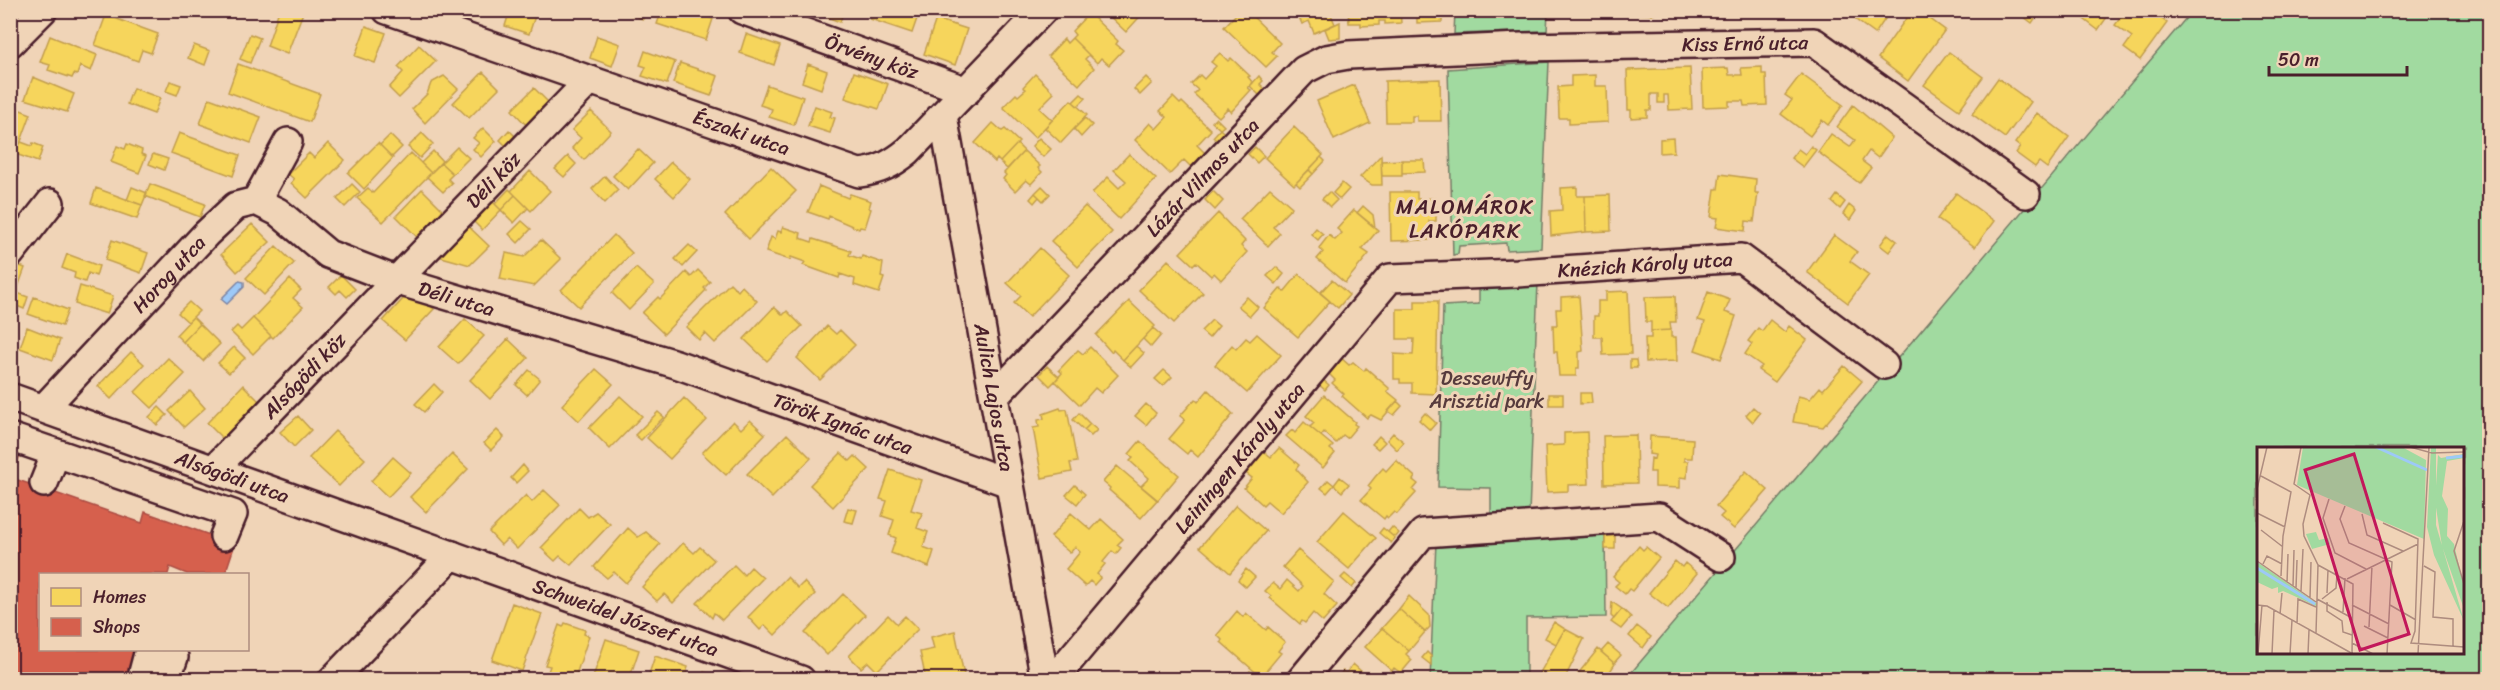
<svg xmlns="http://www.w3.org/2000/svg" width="2500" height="690" viewBox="0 0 2500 690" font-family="Sriracha,sans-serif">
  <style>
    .green { fill: #a1daa0; stroke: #767c66; stroke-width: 1.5; fill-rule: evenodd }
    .water { fill: #9dc9f7; stroke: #7c85a5; stroke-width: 1.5 }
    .homes { fill: #f6d55c; stroke: #c29e4d; stroke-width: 1.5 }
    .shops { fill: #d6604d; stroke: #ac4c43; stroke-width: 1.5 }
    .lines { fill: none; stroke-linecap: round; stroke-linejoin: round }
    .minor-casing { stroke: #4a1f2b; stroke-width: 32 }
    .minor { stroke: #f0d4b7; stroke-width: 27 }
    .labels { text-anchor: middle; stroke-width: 6; stroke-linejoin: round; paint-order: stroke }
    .street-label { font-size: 20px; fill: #4a1f2b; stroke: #f0d4b7 }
    .park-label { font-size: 20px; fill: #573b3d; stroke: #f0d4b7 }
    .neighbourhood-label { font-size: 21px; letter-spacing: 1.5px; fill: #4a1f2b; stroke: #f0d4b7 }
    .inset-river { fill: none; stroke: #9dc9f7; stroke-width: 3 }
    .inset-road { fill: none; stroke: #ae8c7f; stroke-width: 1.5 }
    .view { fill: #c2185b; fill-opacity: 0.15; stroke: #c2185b; stroke-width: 3 }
    .inset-edge { fill: none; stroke: #4a1f2b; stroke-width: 3 }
  </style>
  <rect width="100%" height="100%" fill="#f0d4b7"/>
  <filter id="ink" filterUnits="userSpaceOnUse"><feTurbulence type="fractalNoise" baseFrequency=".0167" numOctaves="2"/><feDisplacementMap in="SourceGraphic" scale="12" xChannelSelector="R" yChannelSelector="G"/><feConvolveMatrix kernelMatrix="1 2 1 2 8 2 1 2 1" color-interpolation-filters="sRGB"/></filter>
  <g filter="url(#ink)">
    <path class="green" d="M1455 11H1548L1547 31 1454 34Z
      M2192 11H2489V679L1625 680ZM2258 448H2462V652H2258Z
      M1549 62 1541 248 1507 250 1506 243 1459 246 1458 254 1453 255 1448 69Z
      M1538 282 1529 514H1491V488L1438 487 1443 306 1479 304V284Z
      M1605 535 1606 617 1526 618V679L1430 680 1436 542Z"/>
    <path class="water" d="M239 281 244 282V287L227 304 221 299Z"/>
    <path class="homes" d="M10 10H27L19 19Z
      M279 10H304L287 54 267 46Z
      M510 10H521L535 16 529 34 505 26Z
      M617 10H646L643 19Z
      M662 10H688L713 19 706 40 657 24Z
      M808 10H844L840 22Z
      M872 10H920L912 33 870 19Z
      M1103 10H1146L1126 32Z
      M1240 10H1246L1280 43 1272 52 1277 56 1266 67 1224 27Z
      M1296 10H1335L1330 12 1335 24 1314 33 1309 21 1302 24Z
      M1348 10H1400L1401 23 1385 24V21H1379V25L1361 26V23H1349Z
      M1417 10H1442V22L1417 23Z
      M1562 10H1606L1605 15 1562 14Z
      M1617 10H1654V14L1616 13Z
      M1666 10H1690V14L1666 13Z
      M1857 10H1891L1875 34 1856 20 1861 13Z
      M1912 10H1918L1945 30 1908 81 1878 58Z
      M2015 10H2041L2032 23Z
      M2072 10H2112L2098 30Z
      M2126 10H2150L2167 23 2140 60 2124 48 2132 37 2115 25Z
      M1089 13 1118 41 1116 44 1123 50 1109 65 1101 58 1097 63 1072 38 1075 35 1072 31Z
      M106 15 158 34 151 53 142 50 138 61 95 45Z
      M936 19 967 29 955 65 924 54Z
      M1340 22V38L1329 39 1325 29Z
      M366 26 386 33 375 63 355 56Z
      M250 34 260 38 250 63 240 59Z
      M746 34 780 46 774 65 740 53Z
      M50 36 97 55 91 71 80 66 77 75 74 74 72 78 48 70 50 65 40 62Z
      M597 36 620 44 612 66 590 58Z
      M1072 38 1089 55 1085 59 1094 68 1079 85 1048 56 1064 39 1067 43Z
      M194 45 210 51 205 65 188 58Z
      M419 45 436 61 399 98 389 88 403 72 398 67Z
      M645 51 675 62 667 84 642 76 646 67 640 65Z
      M1949 52 1983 77 1959 110 1924 85Z
      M1220 53 1228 61 1231 58 1250 76 1248 77 1253 83 1248 88 1251 90 1231 112 1228 108 1219 117 1194 94 1198 90 1191 84 1200 75 1204 79 1216 66 1211 62Z
      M680 63 718 76 711 96 673 83Z
      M238 64 320 94 310 122 228 92Z
      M808 64 827 71 821 89 802 82Z
      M1762 67V74H1766L1767 105 1744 106 1743 101H1729V106L1703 107 1702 69 1728 68 1729 75H1742L1741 68Z
      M1690 68 1692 109 1669 110 1668 95H1664V103H1658V94H1651V110H1647V117L1631 118V110H1628L1627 70Z
      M483 72 499 88 469 118 453 103Z
      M854 72 888 84 879 109 845 98Z
      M1035 74 1054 93 1039 108 1052 120 1035 138 1003 107 1016 94 1018 96 1026 89 1023 87Z
      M1801 74 1843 105 1828 125 1822 120 1810 136 1781 114 1792 100 1785 95Z
      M1595 75V86H1607L1608 122 1569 124V118H1559L1558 87 1571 86V76Z
      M444 76 458 89 425 123 412 109 427 94 431 83Z
      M1259 76 1263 81 1260 84 1266 90 1260 96 1250 86Z
      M33 77 74 94 67 112 25 99Z
      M1146 77 1152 83 1140 95 1134 89Z
      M1998 78 2031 102 2005 138 1972 114Z
      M1440 79 1441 121H1417V116H1412V122H1386L1385 81Z
      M170 81 181 85 177 95 166 91Z
      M767 85 803 97 794 125 769 117 772 109 760 105Z
      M1354 85 1370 123 1334 140 1317 101Z
      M133 88 160 98 154 114 127 104Z
      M534 88 551 105 529 128 512 110Z
      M1081 94 1086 98 1078 106 1073 102Z
      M1173 97 1180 104 1182 102 1211 130 1197 145 1205 153 1192 168 1184 160 1170 174 1135 140 1150 123 1156 129 1167 117 1160 111Z
      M209 98 261 117 251 143 200 124Z
      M1071 100 1087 115 1061 143 1045 128Z
      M1853 105 1892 138 1878 158 1869 151 1862 161 1871 168 1859 183 1818 152 1831 134 1850 147 1855 140 1837 127Z
      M10 106 31 114 20 144 10 141Z
      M815 106 832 112 830 117 835 118 830 133 808 126Z
      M591 111 611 131 584 160 572 148 581 138 572 130Z
      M2037 113 2069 137 2047 168 2039 162 2035 167 2016 153 2020 147 2015 143Z
      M1085 118 1092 125 1081 137 1074 129Z
      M1216 118 1224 126 1220 129 1212 122Z
      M993 123 1002 131 1005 129 1019 142 1000 162 997 159 995 162 975 143Z
      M1294 127 1323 155 1294 185 1265 158Z
      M483 128 496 141 481 157 473 149 479 143 473 138Z
      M1220 129 1224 133 1217 141 1213 137Z
      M509 130 519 140 510 150 500 140Z
      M179 133 240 155 233 176 171 153Z
      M422 133 433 144 420 158 408 147Z
      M390 135 402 147 392 157 380 145Z
      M1039 138 1051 149 1043 157 1032 146Z
      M1673 138 1674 152 1660 153V139Z
      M13 142 20 144 21 142 32 146 33 143 43 147 38 162 10 152Z
      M328 143 345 160 307 198 291 183 294 179 288 174 309 153 314 158Z
      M378 143 393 158 364 189 348 173Z
      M127 144 142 150 141 154 146 156 139 173 111 162 117 146 125 149Z
      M1017 144 1024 151 1007 169 1000 162Z
      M1811 146 1816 150 1803 167 1791 158 1798 149 1805 154Z
      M457 147 469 158 453 174 441 163Z
      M1255 147 1264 156 1257 163 1248 154Z
      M638 149 653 163 628 190 613 176Z
      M433 151 442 161 431 173 421 163Z
      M1024 151 1040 166 1038 168 1042 172 1031 184 1026 180 1015 191 1003 179 1006 175 1004 173Z
      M411 153 431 173 383 222 357 198 368 188 373 193Z
      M153 154 168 159 164 170 149 164Z
      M1129 154 1156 179 1119 219 1092 193 1108 177 1119 188 1126 181 1114 170Z
      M1381 155 1382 185H1372L1360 177Z
      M568 156 576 164 564 177 555 169Z
      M1321 157 1325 161 1313 174 1309 170Z
      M1402 160H1424L1425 172 1402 173Z
      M1402 160V176H1382L1381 161Z
      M671 162 690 179 674 197 655 179Z
      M441 163 453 174 448 179 452 183 443 192 427 177Z
      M771 167 796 191 749 239 725 215Z
      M1309 170 1313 174 1300 187 1296 183Z
      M530 171 550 191 531 211 511 191Z
      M1720 174 1756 179 1755 193H1758L1754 222 1746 221 1745 231 1716 227 1718 218 1711 217 1715 189H1718Z
      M605 176 618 190 605 203 592 189Z
      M1342 183 1349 189 1340 199 1333 193Z
      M150 184 205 204 200 217 145 196Z
      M352 184 360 192 345 207 337 199Z
      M819 186 848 198 850 194 871 201 869 208 871 209 865 228 860 227 859 229 829 216 828 219 808 212Z
      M1042 186 1050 194 1043 201 1035 193Z
      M132 187 147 193 142 205 127 200Z
      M1577 187V196H1585L1586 232 1551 236 1550 211 1562 210 1561 188Z
      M96 188 142 205 137 219 91 203Z
      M1270 188 1292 207 1273 227 1280 233 1268 246 1240 219Z
      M422 189 444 211 418 238 396 216Z
      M509 189 515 195 501 210 495 204Z
      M1213 191 1223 201 1215 210 1205 200Z
      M10 192 17 195 13 205 10 204Z
      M1329 192 1337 200 1330 207 1322 199Z
      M1390 192H1417V199L1436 198V221H1429V240L1391 241Z
      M484 193 501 210 482 230 465 213 471 207 479 216 487 208 478 199Z
      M1035 193 1039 197 1034 203 1030 199Z
      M1956 193 1994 221 1975 247 1937 219Z
      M515 195 528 208 514 223 501 210Z
      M1610 195 1611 231 1586 232 1585 196Z
      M1837 195 1845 202 1840 209 1832 202Z
      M1849 205 1856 211 1850 220 1843 214Z
      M1085 206 1112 232 1078 267 1051 241Z
      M1363 206 1373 215 1375 228 1357 213Z
      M1354 210 1378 230 1362 249 1369 254 1345 283 1317 259 1323 252 1319 248 1329 235 1335 240 1342 233 1337 229Z
      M1218 213 1245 241 1241 246 1247 252 1221 280 1214 273 1211 276 1196 262 1193 265 1180 253Z
      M522 221 531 229 518 243 509 234Z
      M252 224 270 242 237 272 221 254Z
      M467 225 489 246 470 265 438 256Z
      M783 227 801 233 800 238 812 242 813 239 851 251 849 255 861 259 862 256 883 263 881 277 884 278 879 293 854 285 855 279 840 274 839 278 803 265 805 262 791 257 790 260 766 252 771 237 775 239 778 231 781 232Z
      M1316 228 1323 234 1318 240 1311 234Z
      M1888 234 1897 241 1889 252 1880 245Z
      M614 235 632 253 579 307 561 290Z
      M1834 235 1857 252 1850 261 1869 275 1848 303 1807 272Z
      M112 240 148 253 141 273 105 260Z
      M541 240 561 259 534 286 500 279 506 253 524 257Z
      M689 245 697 252 683 267 675 259Z
      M276 246 294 263 264 295 246 278Z
      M1040 248 1069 275 1029 317 1014 303 1021 296 1007 283Z
      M67 254 99 266 96 276 88 273 85 282 74 278 75 273 62 268Z
      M1168 260 1203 293 1174 323 1139 290Z
      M10 262 25 268 17 290 10 287Z
      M1276 267 1284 274 1276 284 1267 276Z
      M636 268 654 284 629 310 612 293Z
      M698 270 710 282 704 288 706 290 664 334 642 313 658 297 660 299 686 272 691 277Z
      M1299 274 1330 301 1298 337 1264 308 1281 288 1284 292Z
      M341 275 355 289 347 297 340 290 336 294 329 287Z
      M290 279 301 290 293 298 303 307 273 338 253 318Z
      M1332 280 1349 295 1338 308 1320 293Z
      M730 283 738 291 742 286 757 301 715 343 705 333 699 340 686 327Z
      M80 286 113 296 107 314 75 304Z
      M412 289 434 309 405 340 383 321Z
      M1628 291 1631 354 1603 355 1602 337H1594V316H1598V301H1606V292Z
      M1708 292 1730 300 1725 312 1736 316 1721 359 1695 350 1705 322 1698 320Z
      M17 293 28 297 24 309 12 304Z
      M1579 296 1583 351 1579 352V368H1576V376H1559L1557 352H1554L1553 325H1557L1556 309H1561V297Z
      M1675 296 1676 322H1670L1671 330 1651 331V322H1646L1645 297Z
      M34 297 68 310 62 326 28 314Z
      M1247 297 1258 307 1250 316 1238 306Z
      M1129 301 1155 326 1123 360 1113 350 1111 352 1096 335Z
      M1415 301H1438L1436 394 1412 393V383H1400V379H1394V354L1413 355 1414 339H1397V309H1415Z
      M189 302 199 311 188 322 178 313Z
      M774 307 783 315 787 311 802 326 767 361 744 339Z
      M193 317 200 324 183 342 176 335Z
      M253 318 271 336 253 354 231 332 237 326 241 330Z
      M10 319 15 321 10 335Z
      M465 319 484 336 458 364 439 347Z
      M1212 320 1219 326 1209 338 1201 331Z
      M1770 320 1785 332 1789 326 1807 340 1775 382 1758 370 1762 366 1745 354 1752 344 1748 341 1758 328 1762 331Z
      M200 324 220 344 203 361 183 342Z
      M827 326 836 334 840 330 855 345 820 380 797 358Z
      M27 327 60 340 53 360 20 348Z
      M1153 328 1161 335 1151 347 1143 339Z
      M1671 330V337H1676L1677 361 1646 362 1645 338H1651V331Z
      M1257 334 1281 355 1247 393 1215 365 1232 345 1236 349 1246 338 1250 341Z
      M508 339 528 358 490 399 470 380Z
      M1136 346 1144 353 1131 367 1123 360Z
      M234 347 245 358 229 373 218 363Z
      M1090 347 1118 375 1101 393 1095 388 1080 405 1055 381 1062 373 1059 370 1078 350 1083 354Z
      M131 352 144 364 111 399 98 386Z
      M1340 357 1349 365 1353 362 1364 371 1366 368 1390 389 1387 391 1398 400 1381 420 1371 415 1367 418 1342 396 1344 394 1332 383 1335 380 1327 372Z
      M168 358 185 374 152 408 135 392Z
      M1630 360H1636L1637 368H1630Z
      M1047 366 1059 377 1050 386 1039 375Z
      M1844 366 1862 381 1823 427 1793 422 1798 396 1810 399 1820 387 1823 390Z
      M596 369 613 384 579 421 562 405Z
      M529 370 540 379 527 395 516 385Z
      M1164 370 1172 377 1163 386 1155 379Z
      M1322 379 1329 385 1325 390 1318 384Z
      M434 384 442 392 424 412 415 404Z
      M243 385 260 402 224 440 207 423Z
      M1208 390 1233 414 1198 457 1190 450 1187 454 1169 439 1185 420 1180 416 1195 399 1198 402Z
      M190 391 205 408 184 427 169 411Z
      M1580 393H1591L1592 403 1580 404Z
      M1549 394H1563V405H1549Z
      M1324 395 1355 422 1354 424 1357 426 1347 438 1343 435 1336 443 1324 432 1321 436 1310 427 1314 423 1306 416Z
      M620 396 642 416 610 449 589 428Z
      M684 398 707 420 670 459 647 438Z
      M1397 401 1402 406 1394 415 1388 411Z
      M1146 404 1156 413 1146 425 1135 416Z
      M159 407 167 415 157 425 149 417Z
      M1753 407 1760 413 1753 422 1746 415Z
      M1060 408 1061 410 1067 409 1077 462 1070 463 1072 472 1042 478 1033 428 1039 427 1038 420 1044 419 1043 414Z
      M658 412 664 417 641 440 635 435Z
      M1079 413 1090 424 1084 430 1073 420Z
      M1425 413 1436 423 1430 430 1419 420Z
      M298 416 311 430 294 447 280 432Z
      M750 420 765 434 726 475 702 453 733 421 741 429Z
      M1304 422 1333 446 1330 449 1335 453 1323 468 1286 436 1292 430 1295 433Z
      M1090 424 1097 430 1091 436 1084 430Z
      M497 430 504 437 491 450 484 443Z
      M335 431 365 459 339 486 309 458Z
      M1587 432 1589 484 1568 485V491L1547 492 1545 446 1564 445V433Z
      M1393 433 1404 442 1397 450 1387 440Z
      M787 434 811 458 772 498 747 474Z
      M1636 435 1637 483 1604 484 1603 436Z
      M1379 436 1385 442 1378 449 1372 444Z
      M1650 436 1693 439 1692 458H1684V461H1688L1687 478 1680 477V488L1655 487V472H1650L1651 458 1654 459 1655 455 1649 454Z
      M1140 441 1179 475 1158 500 1141 486 1149 478 1130 461 1133 458 1129 454Z
      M1279 448 1299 465 1296 469 1308 482 1281 513 1267 501 1263 505 1244 488 1252 478 1243 471 1261 449 1271 457Z
      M841 453 850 461 855 456 869 469 833 507 810 485Z
      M452 454 468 469 426 512 410 497Z
      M393 457 411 473 388 497 371 481Z
      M1396 460 1415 477 1413 480 1418 484 1413 490 1416 493 1397 514 1394 512 1388 518 1386 516 1384 519 1361 500 1371 489 1368 486 1375 477 1383 468 1386 471Z
      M523 465 528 471 516 483 511 478Z
      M1117 466 1157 500 1141 518 1109 490 1110 488 1103 482Z
      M890 470 921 480 911 510 922 513 917 528 928 532 923 547 934 551 929 567 891 553 896 538 889 535 894 520 882 516 887 501 880 499Z
      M1746 471 1768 490 1734 529 1720 517 1724 513 1716 506Z
      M1340 477 1349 484 1342 492 1334 485Z
      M1328 480 1334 485 1327 493 1321 488Z
      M1075 485 1085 494 1077 504 1066 495Z
      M544 490 560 505 517 549 507 539 501 545 489 532 526 495 532 502Z
      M1236 505 1266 531 1230 573 1200 547Z
      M579 508 588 517 596 512 610 524 571 565 560 556 555 561 541 548Z
      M848 508 857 510 853 523 844 521Z
      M1344 511 1376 538 1349 569 1317 542Z
      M1071 513 1091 530 1101 519 1123 539 1117 545 1121 548 1116 554 1112 551 1103 562 1105 564 1097 574 1101 577 1094 585 1090 581 1085 586 1066 569 1080 552 1075 547 1070 553 1051 537Z
      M1392 527 1399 533 1395 538 1388 532Z
      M628 528 638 537 646 532 660 544 626 583 614 572 607 578 594 567Z
      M1383 528 1395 538 1391 543 1379 533Z
      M1605 535H1615V549H1605Z
      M683 543 694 553 700 547 714 560 673 603 664 594 657 601 642 587Z
      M1639 546 1643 550 1646 547 1659 558 1632 591 1629 589 1625 594 1615 586 1619 582 1613 577Z
      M1298 550 1334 582 1324 594 1337 606 1323 622 1313 613 1305 623 1302 621 1300 624 1270 598 1271 596 1265 591 1273 583 1280 589 1287 580 1299 591 1303 586 1283 567Z
      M1675 561 1682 567 1685 563 1697 573 1668 608 1649 593Z
      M734 565 744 575 751 567 763 578 722 620 714 613 712 618 697 603Z
      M1246 569 1255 577 1246 587 1238 580Z
      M1345 574 1356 583 1352 588 1341 578Z
      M787 577 798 588 804 582 815 594 775 635 765 625 760 630 748 617Z
      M843 594 865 615 827 655 805 633Z
      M1409 596 1429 615 1430 627 1425 632 1399 609Z
      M1612 602 1622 609 1614 619 1611 616Z
      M512 603 542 614 522 671 492 660Z
      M1399 609 1425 632 1409 651 1382 628Z
      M1622 609 1631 617 1621 629 1611 622Z
      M1237 611 1243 617 1246 613 1266 630 1268 627 1285 642 1278 651 1281 653 1261 677 1221 642 1222 640 1217 635Z
      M888 615 897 624 905 616 918 629 877 671 868 662 861 668 849 656Z
      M1554 622 1565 629 1556 644 1545 638Z
      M565 623 585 630 584 634 589 636 575 678 570 676 569 680H553L546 677 550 666 545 665 559 625 563 627Z
      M1637 626 1651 637 1643 648 1629 636Z
      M1382 628 1409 651 1406 654 1412 660 1401 673 1394 668 1392 671 1365 647Z
      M1565 629 1584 639 1564 680H1557L1541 671Z
      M955 631 965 680H926L920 652 934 649 931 637Z
      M606 639 639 650 629 680H592Z
      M1608 644 1621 655 1614 663 1601 652Z
      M1598 649 1615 664 1605 679 1573 680Z
      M1427 652 1431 656V665L1422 658Z
      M655 656 688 667 684 680H647Z
      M1353 664 1371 680H1335L1343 671 1346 673Z
      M1250 671 1258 678 1257 680H1249L1246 677Z
      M1541 671 1556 679V680H1539Z
      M704 672 727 680H702Z"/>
    <path class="shops" d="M10 444 22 448 12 478 142 523 145 512 235 544 225 574H187L170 567 168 574H40V650H141L131 680H10Z"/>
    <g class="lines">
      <defs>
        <g id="minor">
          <path id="s1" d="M387 10 859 173C879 171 892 164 908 151L1043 10"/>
          <path id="s2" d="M742 10 967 91"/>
          <path d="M10 43 43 10"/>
          <path id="s3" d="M943 116C978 303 1011 492 1045 680"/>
          <path id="s4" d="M256 201 278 212 328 254 398 281 676 364 1009 483"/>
          <path d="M10 254 50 203"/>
          <path id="s5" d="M996 395 1304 70 1326 59 1348 55 1521 47 1814 42 2026 194"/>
          <path id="s6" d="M10 397 801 680"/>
          <path id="s7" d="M44 408 206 234 236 206 256 201 288 142"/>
          <path d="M10 437 233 514 224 536"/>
          <path id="s8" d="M214 469 590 80"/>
          <path d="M44 483 56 453"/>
          <path d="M141 680 149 650"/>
          <path d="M166 680 174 657"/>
          <path d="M332 680 452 555"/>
          <path id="s9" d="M1053 680 1390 278 1517 273 1741 258 1884 365"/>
          <path d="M1301 680 1423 533 1659 517 1721 557"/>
        </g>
      </defs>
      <use href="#minor" class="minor-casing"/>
      <use href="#minor" class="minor"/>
    </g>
  </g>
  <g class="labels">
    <g class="street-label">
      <text dy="7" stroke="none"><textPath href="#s5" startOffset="892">Kiss Ernő utca</textPath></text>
      <text dy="7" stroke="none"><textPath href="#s2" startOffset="138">Örvény köz</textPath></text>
      <text dy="7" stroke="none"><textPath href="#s1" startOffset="375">Északi utca</textPath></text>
      <text dy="7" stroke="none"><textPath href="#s5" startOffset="300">Lázár Vilmos utca</textPath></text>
      <text dy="7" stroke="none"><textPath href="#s8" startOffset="402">Déli köz</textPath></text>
      <text dy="7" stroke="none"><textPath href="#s9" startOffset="780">Knézich Károly utca</textPath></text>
      <text dy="7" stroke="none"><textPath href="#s7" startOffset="183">Horog utca</textPath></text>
      <text dy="7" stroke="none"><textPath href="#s4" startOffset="226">Déli utca</textPath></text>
      <text dy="7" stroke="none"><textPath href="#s8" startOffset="130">Alsógödi köz</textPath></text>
      <text dy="7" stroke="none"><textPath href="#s3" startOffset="286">Aulich Lajos utca</textPath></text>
      <text dy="7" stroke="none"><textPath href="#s4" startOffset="632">Török Ignác utca</textPath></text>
      <text dy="7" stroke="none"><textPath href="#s9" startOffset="290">Leiningen Károly utca</textPath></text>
      <text dy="7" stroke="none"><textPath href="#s6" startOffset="236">Alsógödi utca</textPath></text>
      <text dy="7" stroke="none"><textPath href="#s6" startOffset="654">Schweidel József utca</textPath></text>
    </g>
    <g class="park-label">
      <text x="1487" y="385">Dessewffy<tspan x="1487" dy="23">Arisztid park</tspan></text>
    </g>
    <g class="neighbourhood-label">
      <text x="1465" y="214">MALOMÁROK<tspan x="1465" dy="24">LAKÓPARK</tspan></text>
    </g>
  </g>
  <g transform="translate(2257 447)">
    <rect width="207" height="207" fill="#f0d4b7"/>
    <path d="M46 0H145L169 13 167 92 40 38ZM174 0H179V78L207 174 177 108 170 80ZM207 7V11L190 14 185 49 191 62 190 89 197 97 207 140V162L185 99 178 54 181 8 184 11ZM59 85 62 93 71 91 73 97 55 102 49 87ZM0 115 59 156V159L26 144 21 146V140L15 142 0 135Z" fill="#a1daa0"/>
    <path class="inset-river" d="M119 0 170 23M189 11 207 9M0 121 58 157"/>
    <path class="inset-road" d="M44 0 37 37 53 48 46 77 47 89 61 118 59 186M153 0 175 6 207 5M4 29 34 45 26 89 24 129M0 42 10 0M72 52 66 71 78 106 109 122M88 59 83 72 92 96 135 115 130 207M0 66 28 80M105 67 110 88 146 104M207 74 197 104 207 137M126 76 161 92 158 184 154 196 207 200M4 83 26 100M0 114 59 155M6 117 10 109 25 117M61 118 96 137 95 207M167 119 178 125 176 170 196 172V200M90 132 161 97M30 136 31 107M36 139 37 103M39 141 40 113M44 144 46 102M70 146 71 123M53 151 54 115M60 152 95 171M65 152 79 141 80 127M70 155V164L85 174 86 185 95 188M0 158 10 159 96 207M95 158 132 177M133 158 159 173M86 165 88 131M23 167 25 146M40 176 41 152 59 160M107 179 131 191M112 180 115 119M95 196 116 207M1 207 5 158M15 207 17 163M33 207 35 173M51 207 52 183M161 207 172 0"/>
    <path class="view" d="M97 7 152 187 103 203 48 23Z"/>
    <rect width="207" height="207" class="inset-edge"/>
  </g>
  <rect width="2500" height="690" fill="none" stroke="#f0d4b7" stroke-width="36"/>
  <rect x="18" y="18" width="2464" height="654" fill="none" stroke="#4a1f2b" stroke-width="2" filter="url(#ink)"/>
  <rect x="39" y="573" width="210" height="78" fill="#f0d4b7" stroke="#ae8c7f" stroke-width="1.5"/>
  <rect x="51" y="588" width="30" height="18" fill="#f6d55c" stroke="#ae8c7f" stroke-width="1.5"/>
  <text x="93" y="603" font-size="18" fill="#4a1f2b">Homes</text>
  <rect x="51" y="618" width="30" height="18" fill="#d6604d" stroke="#ae8c7f" stroke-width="1.5"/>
  <text x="93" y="633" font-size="18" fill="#4a1f2b">Shops</text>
  <path d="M2269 66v9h138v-9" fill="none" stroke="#4a1f2b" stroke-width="3"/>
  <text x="2278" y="66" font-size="18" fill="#4a1f2b" stroke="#f0d4b7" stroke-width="4.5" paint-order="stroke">50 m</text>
</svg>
